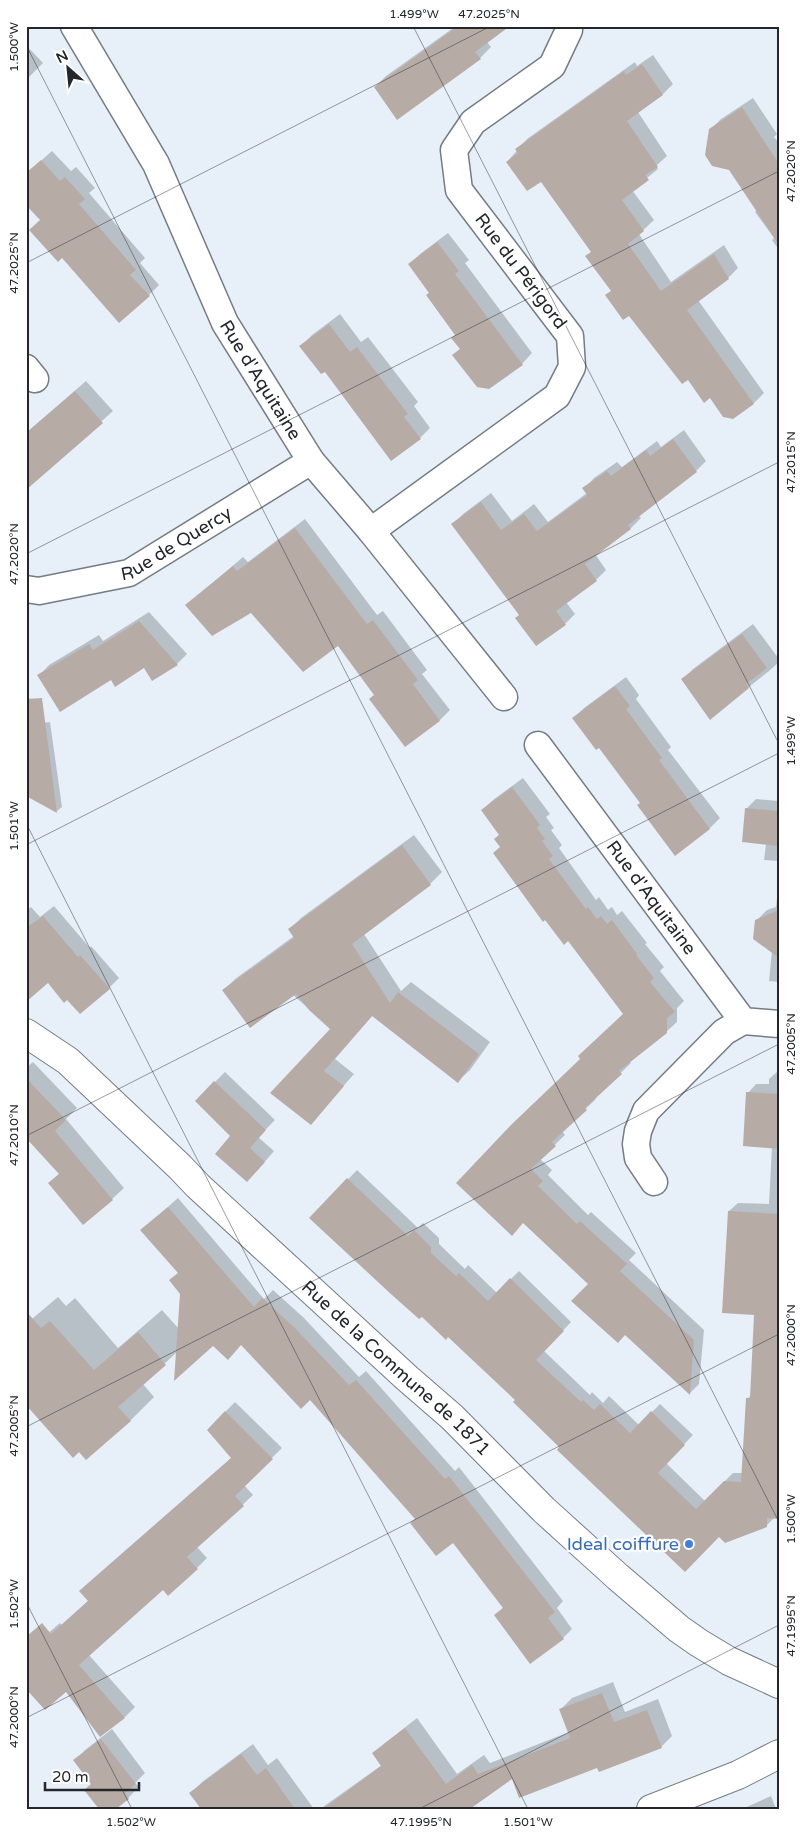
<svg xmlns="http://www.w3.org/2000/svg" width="805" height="1835" viewBox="0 0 805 1835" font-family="'Varela Round',sans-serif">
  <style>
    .shadow { fill: #0003 }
    .building { fill: #b7aca5 }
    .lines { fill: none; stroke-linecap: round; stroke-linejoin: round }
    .minor-casing { stroke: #747c84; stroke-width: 29 }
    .tertiary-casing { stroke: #747c84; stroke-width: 30 }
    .minor { stroke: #fff; stroke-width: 26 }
    .tertiary { stroke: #fff; stroke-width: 28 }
    .ticks { fill: none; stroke: #23262a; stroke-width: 1; stroke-opacity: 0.45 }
    .shop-dot { fill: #3f7fe0; stroke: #fff; stroke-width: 2 }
    .labels { text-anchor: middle; stroke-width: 4.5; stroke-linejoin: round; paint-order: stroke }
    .street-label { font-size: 18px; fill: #23262a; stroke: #fff }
    .shop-label { font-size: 18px; fill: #366cbe; stroke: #fff; text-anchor: end }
    .neatline { fill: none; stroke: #23262a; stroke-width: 2 }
    .ticks-label { font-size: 12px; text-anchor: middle; fill: #23262a }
  </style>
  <rect width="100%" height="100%" fill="#e7f0f9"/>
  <path class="shadow" d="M456 26H508L487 42 491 47 480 58 375 87 386 76Z
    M26 45 43 63 26 80Z
    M653 55 673 84 663 94 638 112 667 156 656 166 658 169 632 190 654 220 639 234 671 282 724 245 738 268 728 278 698 300 764 393 754 403 733 417 688 378 612 290 592 251 541 180 507 162 527 139 635 62 637 66Z
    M753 98 777 134 774 137 779 143V250L772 240 774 238 755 212 757 210 710 130 721 119Z
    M52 151 71 171 76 167 95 188 89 193 145 258 140 263 159 285 149 295 41 219 26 174Z
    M448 233 469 260 465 263 532 353 522 364 454 355 461 348 456 335 430 292 410 264 420 254Z
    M340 314 361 342 368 337 418 402 414 406 430 428 420 438 325 370 301 346 312 335Z
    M86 381 113 411 26 489V433Z
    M684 430 706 461 696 471 638 515 641 518 631 528 595 554 606 570 596 580 566 602 575 614 565 624 520 614 453 524 463 514 491 493 512 521 534 504 548 522 587 493 584 489 594 478 617 462 622 467 657 441 661 447Z
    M305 519 377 615 383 611 427 670 422 674 450 710 440 720 405 745 375 694 338 644 251 611 187 605 243 557 248 562Z
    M149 612 187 654 177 664 39 676 49 665 99 635 103 641Z
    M753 624 779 659V662L769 671 710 718 683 679 693 669Z
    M626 677 639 695 636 699 671 747 668 750 720 818 710 828 675 854 641 803 600 746 574 718 584 708Z
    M50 722 62 807 57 811 26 795V725Z
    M523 778 550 814 546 817 554 828 551 830 562 845 559 848 596 900 599 897 608 910 612 907 617 915 622 911 647 943 645 944 664 967 660 971 684 1001 677 1008V1022L666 1032 629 1061 631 1063 595 1098 596 1099 562 1131 565 1135 540 1159 552 1170 548 1175 588 1215 591 1212 636 1253 629 1260 704 1330 699 1384 690 1393 589 1284 524 1222 458 1183 582 1059 624 1013 495 839 500 834 482 810 493 800Z
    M756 799 779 801V861L764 860 766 844 746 809Z
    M414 835 442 872 430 884 364 934 401 991 411 982 490 1042 470 1070 458 1081 373 1015 335 1059 354 1074 311 1123 332 1029 293 995 224 990 235 979 294 936 290 929 301 918Z
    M779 880V982L769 981 772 951 756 921 767 910 776 907Z
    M54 906 90 948 91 946 119 978 109 988 68 998 48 982H26V911L31 907 40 917Z
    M33 1062 77 1108 66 1119 124 1188 112 1199 82 1222 50 1183 60 1173 26 1136V1068Z
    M778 1071 779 1517H775L766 1526 719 1535 561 1447 517 1400 448 1336 311 1218 357 1170 418 1228 423 1223 439 1238V1244L465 1269 468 1265 497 1293 519 1271 571 1322 544 1351 590 1395 592 1392 603 1403 609 1396 639 1425 660 1404 693 1435 666 1463 705 1501 733 1473H743L747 1399 751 1395 755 1314 729 1211 738 1203 769 1204 772 1147 748 1093 756 1084H769V1079Z
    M225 1072 275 1120 258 1137 274 1151 257 1171 232 1136 196 1101Z
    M178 1198 264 1299 273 1290 304 1318 359 1377 366 1371 455 1471 459 1467 563 1601 557 1608 572 1629 563 1638 495 1615 504 1607 453 1542 417 1518 310 1399 242 1344H213L177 1352 143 1384 154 1397 130 1421 26 1324 58 1297 66 1306 75 1298 118 1348 162 1310 179 1329 182 1293 170 1281 179 1272 142 1230Z
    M235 1402 282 1448 244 1485 253 1495 197 1547 207 1558 197 1568 164 1588 89 1655 135 1707 125 1717 100 1735 66 1690 30 1691 26 1694V1652L60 1623 62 1625 89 1600 232 1457 225 1412Z
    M613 1682 625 1712 658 1699 672 1736 661 1747 512 1777 438 1809H320L382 1765 374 1754 385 1743 417 1718 457 1774 484 1755 490 1763 569 1732 561 1709 572 1698Z
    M112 1729 145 1773 135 1783 139 1787 128 1798 92 1783 75 1761 85 1750Z
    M253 1744 268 1765 277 1758 314 1809H202L191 1793 202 1782Z
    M771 1796 776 1809H742Z"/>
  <path class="building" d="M458 26H510L475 52 481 59 397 120 374 87Z
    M642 64 663 95 627 121 658 167 645 175 649 180 622 200 644 231 628 244 661 291 714 254 729 279 687 310 754 404 733 419 723 417 710 398 704 403 688 380 682 384 629 316 623 320 605 295 611 291 585 256 591 252 541 182 527 191 506 162 518 153 515 149 624 71 626 75Z
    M742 107 779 164V245L729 170 712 166 705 155 709 129Z
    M41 160 60 181 65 177 85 199 79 204 136 270 130 275 150 296 119 323 62 258 58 262 29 230 40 220 26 205V173Z
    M437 242 459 271 455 274 523 365 489 389 477 387 452 355 460 349 451 338 455 335 426 295 429 293 408 264Z
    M329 324 350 352 357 347 408 414 404 417 421 439 391 461 325 372 321 374 299 346Z
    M75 391 103 423 26 490V433Z
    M673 439 697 472 628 525 631 529 585 564 597 581 556 611 566 625 536 646 515 618 519 615 451 524 481 502 501 530 524 514 537 531 587 495 582 488 607 471 611 476 646 450 650 456Z
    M295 528 367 624 373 620 418 680 413 684 440 721 405 747 369 699 374 695 338 646 303 672 251 613 212 636 185 605 233 566 237 571Z
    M139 621 178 665 152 681 144 668 115 687 111 680 60 712 37 675 89 644 93 650Z
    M742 634 767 668 746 684 749 688 710 720 681 679Z
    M615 686 630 706 626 709 662 758 659 760 710 829 675 856 637 805 640 803 599 748 596 750 572 718Z
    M42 698 57 813 26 796V699Z
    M512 787 540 825 537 828 545 839 542 841 553 856 549 859 586 909 588 907 597 919 601 916 607 924 612 920 637 954 636 955 654 978 650 982 675 1012 667 1018V1033L619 1071 622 1074 585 1108 587 1110 552 1142 556 1146 531 1169 543 1181 538 1186 577 1224 580 1221 627 1264 620 1271 694 1340 690 1395 625 1335 618 1343 571 1301 588 1284 523 1223 512 1236 456 1183 512 1124 580 1059 578 1056 623 1014 568 941 564 945 545 920 543 922 493 853 500 847 494 839 499 835 481 810Z
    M745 808 779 811V846L742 842Z
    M402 845 431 885 352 944 390 1003 398 992 479 1054 458 1083 372 1016 324 1071 344 1086 311 1125 270 1093 330 1029 309 1010 296 994 250 1028 222 990 294 938 288 929Z
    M779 910V958L753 939 755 920Z
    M43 916 78 957 80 955 110 989 80 1014 67 1000 64 1003 48 983 26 1002V928Z
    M26 1078 66 1120 55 1131 113 1200 83 1225 48 1183 59 1174 26 1138Z
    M214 1081 266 1130 250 1148 265 1162 247 1182 215 1154 230 1136 195 1101Z
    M746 1092 779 1094V1149L743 1146Z
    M347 1178 408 1236 414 1230 431 1247V1253L456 1276 459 1273 488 1301 510 1278 564 1331 536 1360 581 1402 583 1400 594 1410 600 1404 630 1433 651 1411 685 1445 658 1473 696 1509 724 1481 741 1482 746 1398H750L754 1315 722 1313 728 1211 779 1214V1519L767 1518V1527L725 1543 719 1537 685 1572 557 1450 559 1447 513 1402 515 1400 448 1337 446 1340 422 1317 419 1319 392 1295 309 1218Z
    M168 1207 254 1307 262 1298 294 1327 349 1385 356 1380 445 1479 449 1476 555 1612 548 1618 564 1639 530 1664 494 1615 503 1608 453 1543 436 1556 410 1523 415 1519 310 1400 301 1409 241 1345 228 1360 213 1346 174 1381 180 1294 169 1280 178 1273 140 1230Z
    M26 1311 41 1328 50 1321 94 1370 138 1332 166 1365 118 1407 131 1421 86 1460 79 1452 73 1458 26 1405Z
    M225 1411 273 1459 235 1496 244 1506 187 1557 198 1569 168 1596 163 1590 79 1665 125 1718 100 1737 66 1692 45 1710 26 1689V1637L42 1623 51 1634 88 1601 79 1591 231 1458 207 1430Z
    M602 1693 614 1722 647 1710 662 1748 599 1772 597 1768 519 1798 512 1779 470 1809H323L381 1766 372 1753 405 1728 446 1784 472 1765 478 1774 570 1738 559 1709Z
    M101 1739 136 1784 125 1793 129 1799 116 1809H99L84 1790 91 1784 73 1760Z
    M241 1754 257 1775 266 1768 295 1809H201L189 1793Z"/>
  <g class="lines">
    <defs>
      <g id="minor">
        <path id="s1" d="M74 26 156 164 225 323 311 461 371 531 504 697"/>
        <path d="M26 368 35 379"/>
        <path d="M371 531 557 396 572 367 570 336 459 190 454 150 473 122 552 66 569 30 568 26"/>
        <path id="s2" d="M26 589 39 591 129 573 311 461"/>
        <path id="s3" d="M538 745 743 1021 779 1024"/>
        <path d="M654 1182 638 1158 636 1144 638 1131 646 1111 724 1032 743 1021"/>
      </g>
      <g id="tertiary">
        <path id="s4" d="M26 1033 68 1061 180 1167 198 1186 407 1378 452 1417 544 1510 618 1577 679 1629 699 1643 729 1661 779 1684"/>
        <path d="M651 1809 738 1775 779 1754"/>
      </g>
    </defs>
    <use href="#minor" class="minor-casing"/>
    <use href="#tertiary" class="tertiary-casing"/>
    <use href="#minor" class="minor"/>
    <use href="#tertiary" class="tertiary"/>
  </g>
  <path class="ticks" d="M413 26 779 744M26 45 779 1522M26 263 491 26M26 554 779 171M26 823 528 1809M26 845 779 462M26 1136 779 753M26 1427 779 1044M26 1602 132 1809M26 1718 779 1334M419 1809 779 1625"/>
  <circle class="shop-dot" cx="689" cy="1544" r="5"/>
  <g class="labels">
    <g class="street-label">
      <text transform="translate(521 271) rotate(53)" y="6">Rue du Périgord</text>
      <text dy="6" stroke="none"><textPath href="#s1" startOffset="401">Rue d'Aquitaine</textPath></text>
      <text dy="6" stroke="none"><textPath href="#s2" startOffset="160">Rue de Quercy</textPath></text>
      <text dy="6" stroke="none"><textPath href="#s3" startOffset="190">Rue d'Aquitaine</textPath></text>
      <text dy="6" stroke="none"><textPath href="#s4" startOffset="500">Rue de la Commune de 1871</textPath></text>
    </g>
    <g class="shop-label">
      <text x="679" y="1550">Ideal coiffure</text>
    </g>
  </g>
  <rect width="805" height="1835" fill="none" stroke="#ffffff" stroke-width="55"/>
  <g transform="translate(68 68) rotate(333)" stroke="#ffffff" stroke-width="4" paint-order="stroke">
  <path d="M0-4L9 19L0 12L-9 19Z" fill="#23262a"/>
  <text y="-8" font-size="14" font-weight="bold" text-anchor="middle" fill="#23262a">N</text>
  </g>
  <path d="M45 1782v8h94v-8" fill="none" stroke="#23262a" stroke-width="2.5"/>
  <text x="52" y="1782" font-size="15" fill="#23262a" stroke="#ffffff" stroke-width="4" paint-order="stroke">20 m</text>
  <rect x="28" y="28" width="750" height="1780" class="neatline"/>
  <g class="ticks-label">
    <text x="414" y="18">1.499°W</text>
    <text x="489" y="18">47.2025°N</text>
    <text transform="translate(14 47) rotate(-90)" y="4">1.500°W</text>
    <text transform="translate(791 171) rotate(-90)" y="4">47.2020°N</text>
    <text transform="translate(14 263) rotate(-90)" y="4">47.2025°N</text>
    <text transform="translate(791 462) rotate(-90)" y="4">47.2015°N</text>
    <text transform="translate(14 554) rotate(-90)" y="4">47.2020°N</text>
    <text transform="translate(791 741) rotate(-90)" y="4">1.499°W</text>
    <text transform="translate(14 826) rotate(-90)" y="4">1.501°W</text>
    <text transform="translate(791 1044) rotate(-90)" y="4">47.2005°N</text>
    <text transform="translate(14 1135) rotate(-90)" y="4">47.2010°N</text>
    <text transform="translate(791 1335) rotate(-90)" y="4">47.2000°N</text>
    <text transform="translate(14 1426) rotate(-90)" y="4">47.2005°N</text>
    <text transform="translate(791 1519) rotate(-90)" y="4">1.500°W</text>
    <text transform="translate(14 1604) rotate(-90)" y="4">1.502°W</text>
    <text transform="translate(791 1626) rotate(-90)" y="4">47.1995°N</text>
    <text transform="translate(14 1717) rotate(-90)" y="4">47.2000°N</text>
    <text x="131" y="1826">1.502°W</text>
    <text x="421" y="1826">47.1995°N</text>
    <text x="528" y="1826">1.501°W</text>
  </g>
</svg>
